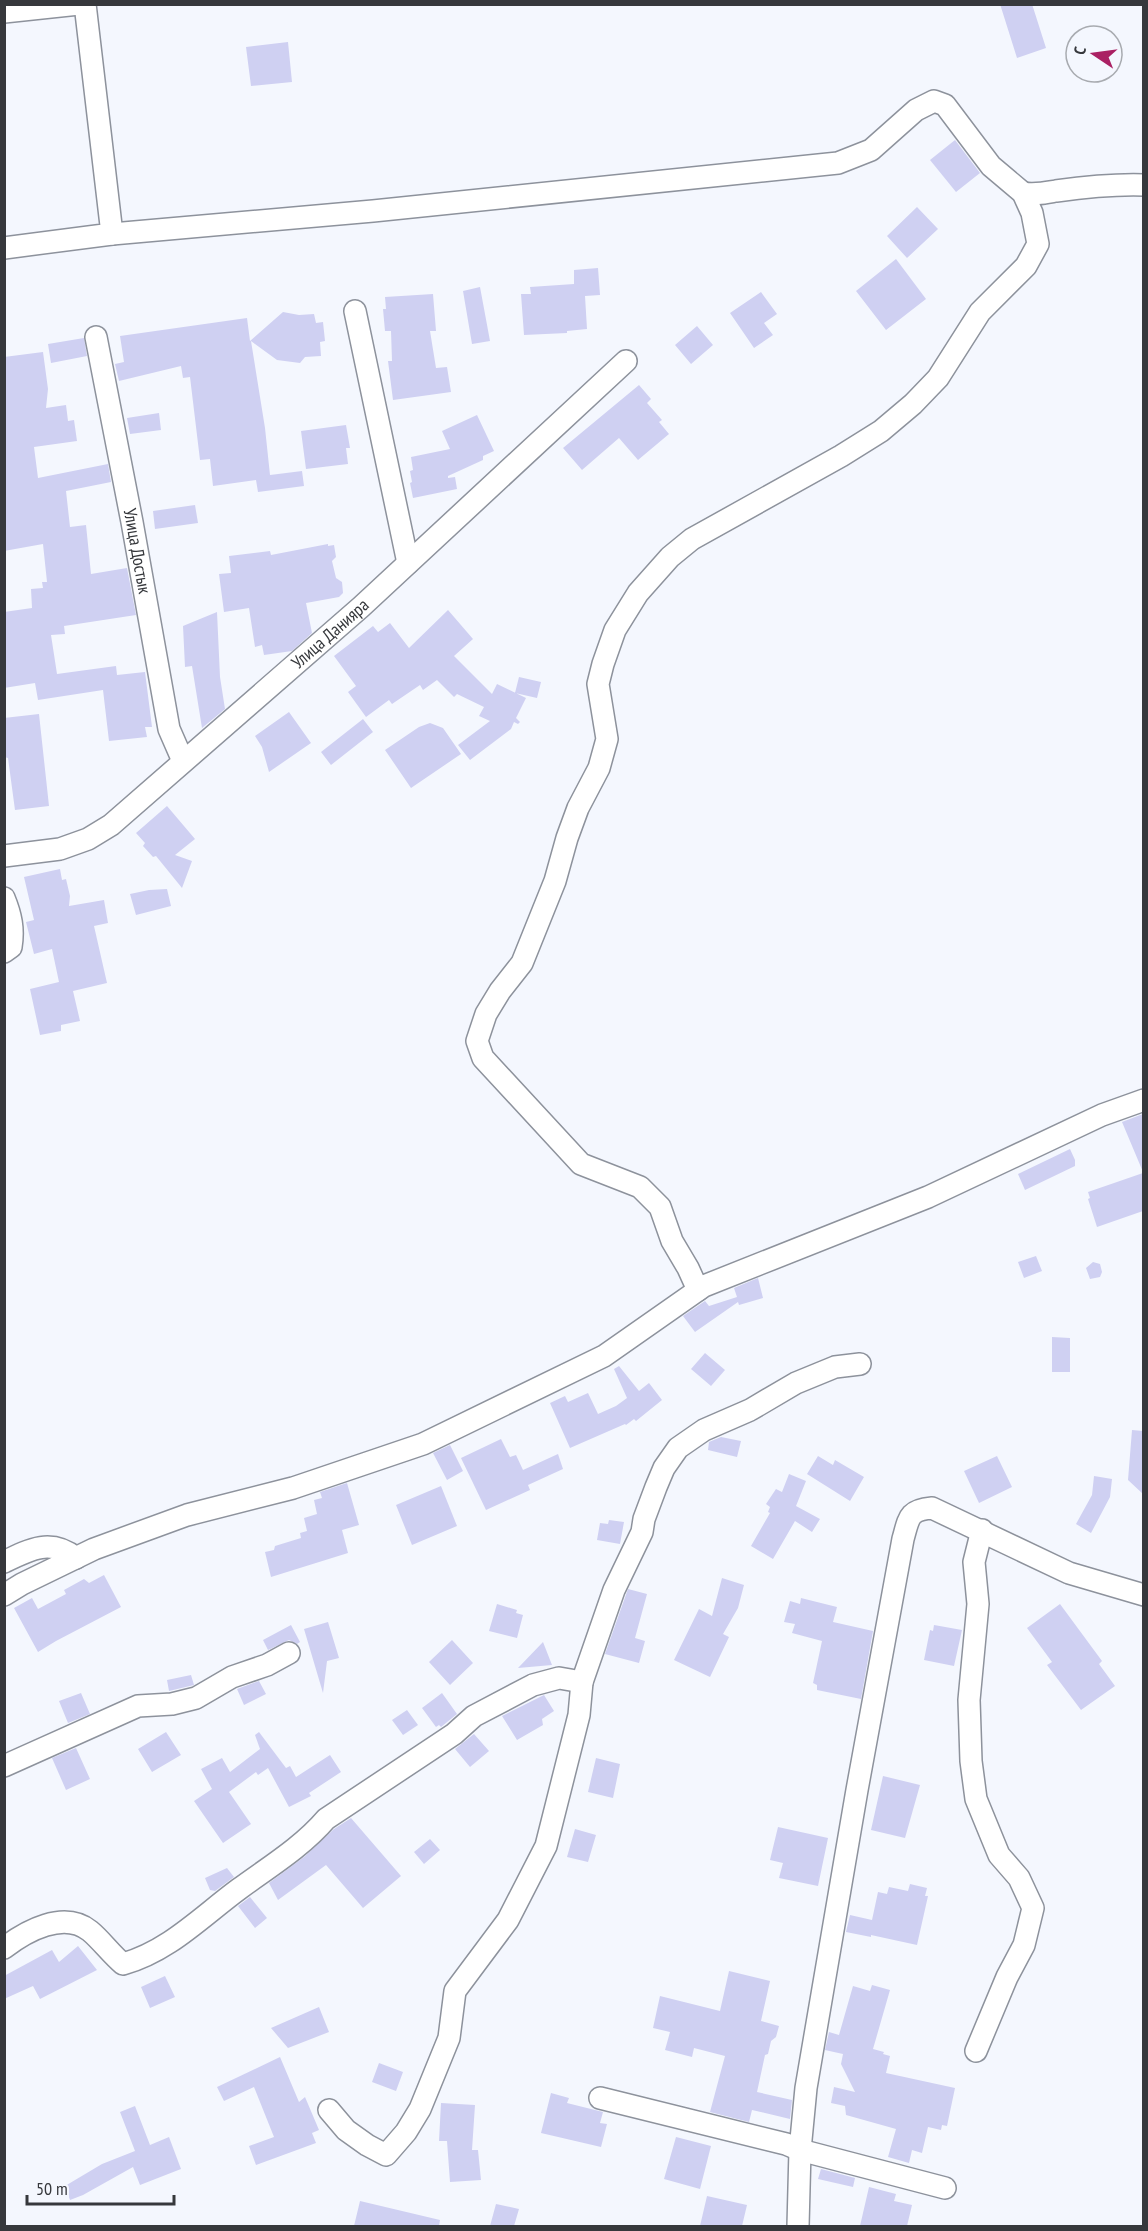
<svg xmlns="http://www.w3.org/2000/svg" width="1148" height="2231" viewBox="0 0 1148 2231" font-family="'PT Sans Narrow',sans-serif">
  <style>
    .building { fill: #cfd0f2 }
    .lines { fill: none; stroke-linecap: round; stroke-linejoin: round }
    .street-casing { stroke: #8d929c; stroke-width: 24 }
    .street { stroke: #fff; stroke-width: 21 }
    .labels { text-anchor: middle; stroke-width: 4.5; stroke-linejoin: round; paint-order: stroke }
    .street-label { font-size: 18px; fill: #36383c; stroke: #f4f7fe }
  </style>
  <rect width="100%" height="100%" fill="#f4f7fe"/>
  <path class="building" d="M1000 4H1032L1046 48 1017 58Z
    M288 42 292 82 251 86 246 47Z
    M955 140 980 173 956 192 930 160Z
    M917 207 938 229 907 258 887 236Z
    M896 259 926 299 886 330 856 291Z
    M598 268 600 295 585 296 587 329 567 331V333L524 335 521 294H531L530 287 574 284V270Z
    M480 287 490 341 472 344 463 291Z
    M761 292 777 314 764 323 773 335 754 348 730 313Z
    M433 294 436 331H430L436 368 447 367 451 392 393 400 388 361H392L391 331H385L383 309H386L385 297Z
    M283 312 299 315 314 314 316 323 323 322 325 341 320 342 321 356 305 357 300 363 277 360 251 341 265 428 270 475 302 471 304 486 258 492 256 480 213 486 210 459 200 460 190 377 183 378 181 366 119 381 115 364 124 362 120 336 247 318 250 341Z
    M697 326 713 345 691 364 675 345Z
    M84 338 87 356 51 363 48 344Z
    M43 352 48 389 46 408 66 405 68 421 74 420 77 441 34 447 38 478 108 464 111 482 66 491 70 527 86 525 91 574 127 568 136 615 64 626 65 634 51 635 57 674 116 666 117 675 145 672 152 727H145L147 737 109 741 103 690 38 700 35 683 4 688V612L32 608 31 589 43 588 42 582H47L43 544 4 551V357Z
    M639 385 651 399 647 403 662 420 659 422 669 434 638 460 619 438 582 470 563 448Z
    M159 413 161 430 130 434 127 418Z
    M477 415 494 451 483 456V460L448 476V478L455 477 457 489 413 498 410 483 412 482 410 471 413 470 411 457 450 449 442 431Z
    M346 425 350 448H346L348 464 306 469 301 431Z
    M195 505 198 523 155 529 153 511Z
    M328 544V546L334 545 336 557 332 561 336 578 342 582 343 593 339 597 306 603 312 633 292 651 264 655 262 645 255 647 249 608 224 612 219 574 231 573 229 556 270 551 271 555Z
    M448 610 473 639 454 656 492 694 497 684 526 698 516 718 520 722 518 724 514 722 511 729 470 760 458 745 490 721 479 716 484 707 457 694 454 697 437 680 423 690 420 685 392 704 389 700 366 717 348 692 356 686 334 656 373 626 378 632 390 623 409 648Z
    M217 612 220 677 225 709 202 728 192 666 185 667 183 626Z
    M519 677 541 682 537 698 515 693Z
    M289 712 311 743 269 772 262 747 255 736Z
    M39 714 49 806 15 810 8 758 4 757V718Z
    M363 719 373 732 331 765 321 752Z
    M430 723 443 728 461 754 411 788 385 750 419 727Z
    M167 806 195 839 175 855 192 861 182 888 156 856 153 857 143 846 145 843 136 833Z
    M60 869 62 880 66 879 70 896 69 906 104 900 108 923 94 926 107 983 73 991 80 1021 61 1025V1031L40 1035 30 989 59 982 52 949 34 954 26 922 34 920 24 877Z
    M167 889 171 906 136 915 130 894 149 890Z
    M1143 1114V1172L1122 1122Z
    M1070 1149 1075 1160V1166L1025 1190 1018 1174Z
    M1143 1173V1211L1097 1227 1088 1199 1090 1198 1088 1192Z
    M1036 1256 1042 1271 1024 1278 1018 1262Z
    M1093 1262 1100 1264 1102 1272 1100 1277 1090 1279 1086 1268Z
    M758 1278 763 1298 739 1305 738 1302 695 1332 683 1316 705 1301 709 1306 737 1297 734 1288Z
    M1052 1337 1070 1338V1372H1052Z
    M705 1353 725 1370 711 1386 691 1369Z
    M619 1366 639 1391 649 1383 662 1400 636 1421 634 1419 626 1425 625 1424 570 1448 550 1403 565 1396 568 1402 588 1393 598 1414 616 1406 627 1398 614 1369Z
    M1132 1430 1143 1431V1494L1128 1480Z
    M721 1437 741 1441 737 1457 708 1450 709 1442Z
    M501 1439 510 1457 516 1455 523 1470 558 1454 563 1469 528 1485 530 1490 486 1510 461 1458Z
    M450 1445 463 1471 447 1480 433 1453Z
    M818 1456 833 1465 835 1460 864 1477 850 1501 807 1474Z
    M997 1456 1012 1487 979 1503 964 1471Z
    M789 1474 806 1481 796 1506 820 1519 812 1532 795 1521 773 1559 751 1546 770 1513 768 1512 770 1507 766 1504 776 1489 782 1492Z
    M1094 1476 1112 1479 1110 1497 1091 1533 1076 1524 1092 1495Z
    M347 1483 359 1525 342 1530 348 1553 271 1577 265 1552 274 1550 275 1546 301 1538 300 1533 307 1531 304 1518 317 1514 314 1500 322 1498 320 1492Z
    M441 1486 457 1526 412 1545 396 1505Z
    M609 1520 624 1522 620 1544 597 1540 600 1523 608 1524Z
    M104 1575 121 1607 56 1641 38 1652 14 1608 32 1598 38 1609 66 1594 64 1590 84 1579 89 1583Z
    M722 1578 744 1585 738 1608 723 1634 729 1637 710 1677 674 1660 699 1609 712 1616Z
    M628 1589 647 1594 635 1638 645 1641 639 1663 605 1654Z
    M801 1598 837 1607 833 1622 873 1631 861 1699 817 1690V1685L813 1683 822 1641 792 1633 795 1624 784 1622 790 1601 800 1604Z
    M497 1604 517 1610 516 1613 523 1615 517 1638 489 1631Z
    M1060 1604 1102 1661 1099 1664 1115 1686 1081 1710 1047 1665 1052 1662 1027 1628Z
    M328 1622 339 1658 327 1661 323 1693 304 1629Z
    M291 1625 300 1642 297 1644 289 1640 268 1650 263 1640Z
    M934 1625 962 1630 954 1666 924 1660 930 1630 933 1631Z
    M452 1640 473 1663 450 1685 429 1662Z
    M543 1642 552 1665 518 1668Z
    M191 1675 194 1685 169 1691 167 1680Z
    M259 1681 266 1694 244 1705 237 1689Z
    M81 1693 90 1714 68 1723 59 1701Z
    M442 1693 457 1714 441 1727 439 1725 436 1727 422 1708Z
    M544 1695 554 1711 542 1719 543 1725 517 1740 502 1716Z
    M407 1710 418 1725 403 1735 392 1720Z
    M166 1732 181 1755 152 1772 138 1749Z
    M259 1732 286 1768 290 1766 296 1777 330 1755 341 1772 309 1793 311 1796 289 1807 268 1768 258 1775 256 1772 229 1792 251 1824 223 1843 194 1801 212 1789 201 1769 222 1758 230 1772 260 1749 255 1735Z
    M474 1734 489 1751 470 1767 455 1749Z
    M76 1748 90 1779 66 1790 52 1758Z
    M596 1758 620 1764 613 1798 588 1792Z
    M883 1776 920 1785 905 1838 871 1830Z
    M351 1818 401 1876 363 1908 326 1865 278 1900 269 1883 304 1857 334 1829Z
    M778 1827 828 1838 818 1886 779 1878 783 1863 770 1860Z
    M575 1829 596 1835 588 1862 567 1857Z
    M430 1839 440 1850 424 1864 414 1852Z
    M227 1868 234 1877 215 1891 210 1890 205 1878Z
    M910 1884 927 1888 925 1896H928L917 1945 871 1935V1937L846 1932 850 1915 872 1920 878 1892 887 1894 889 1887 908 1891Z
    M250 1897 267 1918 255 1928 238 1906Z
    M78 1946 97 1970 40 1999 33 1986 4 1999V1976L52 1950 59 1962Z
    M729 1971 770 1981 761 2021 779 2026 776 2037 771 2041 768 2054 765 2055 757 2092 792 2100 790 2119 752 2110 749 2122 710 2112 725 2056 694 2048 692 2057 665 2050 670 2032 653 2028 660 1996 720 2011Z
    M165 1976 175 1997 150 2008 141 1987Z
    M872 1985 890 1990 873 2049 884 2052 883 2054 890 2056 886 2073 955 2088 947 2126 942 2125 941 2130 928 2127 922 2153 912 2150 909 2163 888 2157 896 2129 846 2115 845 2106 831 2103 834 2087 855 2092 841 2064 843 2054 825 2050 829 2032 839 2035 853 1986 870 1991Z
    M319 2007 329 2032 288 2048 271 2028Z
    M280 2057 299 2102 305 2097 319 2130 312 2133 316 2143 256 2165 249 2146 274 2137 254 2087 224 2101 217 2087Z
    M379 2063 403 2072 396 2091 372 2082Z
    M551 2093 569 2098 567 2103 603 2112 600 2123 607 2124 601 2147 541 2133Z
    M441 2103 475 2105 472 2150H478L481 2180 450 2182 447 2141H439Z
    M135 2106 150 2145 169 2137 181 2169 140 2185 133 2167 83 2195 70 2200 65 2186 102 2164 135 2151 120 2112Z
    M676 2137 711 2146 700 2189 664 2179Z
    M821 2169 855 2178 853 2187 818 2179Z
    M869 2187 896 2194 894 2201 912 2205 907 2226H860Z
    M707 2196 747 2205 742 2226H700Z
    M360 2201 440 2220 439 2226H354Z
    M496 2204 519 2209 514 2226H490Z"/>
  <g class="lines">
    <defs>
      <g id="street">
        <path d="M4 12 79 4"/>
        <path d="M1023 193C1035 195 1044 193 1056 191 1085 187 1115 184 1144 185"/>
        <path d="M112 234 373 211 838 163 871 150 916 110 934 101 945 105 991 166 1023 193 1032 213 1038 244 1026 266 980 312 938 378 913 404 881 431 841 456 692 539 670 557 638 593 615 630 603 664 598 684 607 739 599 768 578 808 567 838 555 881 522 963 500 991 486 1014 477 1041 483 1058 581 1164 640 1187 660 1207 672 1241 688 1268 698 1290"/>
        <path d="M4 248 112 234 85 4"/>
        <path d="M355 311 408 563"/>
        <path id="s1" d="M96 337 132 522 169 729 183 761"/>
        <path id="s2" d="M4 856 60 849 88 839 111 825 361 607 626 361"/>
        <path d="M4 898C11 915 14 929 11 947L4 952"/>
        <path d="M4 1562C30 1549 51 1538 76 1558"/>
        <path d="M4 1595 22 1584 94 1549 187 1515 293 1488 423 1444 604 1356 704 1286 928 1197 1102 1115 1144 1100"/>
        <path d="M4 1766 138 1706 172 1704 196 1698 232 1677 267 1665 289 1653"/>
        <path d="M4 1948C26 1931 64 1910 90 1931 101 1940 111 1954 123 1964 169 1951 201 1917 239 1889 269 1867 302 1847 326 1819L454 1734 474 1716 533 1685 559 1678 582 1682 614 1590 642 1532 644 1519 656 1487 664 1468 678 1448 704 1430 750 1410 796 1383 835 1367 860 1364"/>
        <path d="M976 2051 1007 1977 1024 1945 1033 1908 1019 1878 999 1855 976 1799 971 1761 969 1700 978 1604 974 1562 982 1530"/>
        <path d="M600 2098 786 2144 800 2150 945 2188"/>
        <path d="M329 2110 346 2130 367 2145 386 2155 406 2132 420 2109 449 2038 455 1991 508 1920 546 1846 579 1715 582 1682"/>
        <path d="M798 2226 800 2150 806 2088 857 1790 903 1539C909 1518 908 1510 932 1508L1069 1573 1144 1595"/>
      </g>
    </defs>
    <use href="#street" class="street-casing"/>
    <use href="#street" class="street"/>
  </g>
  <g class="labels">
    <g class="street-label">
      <text dy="6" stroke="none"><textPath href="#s1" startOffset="218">Улица Достык</textPath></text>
      <text dy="6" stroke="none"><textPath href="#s2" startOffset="404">Улица Данияра</textPath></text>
    </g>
  </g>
  <rect width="1148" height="2231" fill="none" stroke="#36383c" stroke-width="12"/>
  <g transform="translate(1094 54) rotate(283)"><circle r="28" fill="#f4f7fe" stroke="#a8abb0" stroke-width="1.5"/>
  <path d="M0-4.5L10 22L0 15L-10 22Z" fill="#aa2063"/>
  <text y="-9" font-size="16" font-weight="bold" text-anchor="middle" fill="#36383c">С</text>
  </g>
  <path d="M27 2195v9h147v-9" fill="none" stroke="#36383c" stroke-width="3"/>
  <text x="36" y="2195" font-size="18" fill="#36383c" stroke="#f4f7fe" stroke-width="4.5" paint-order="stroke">50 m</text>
</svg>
